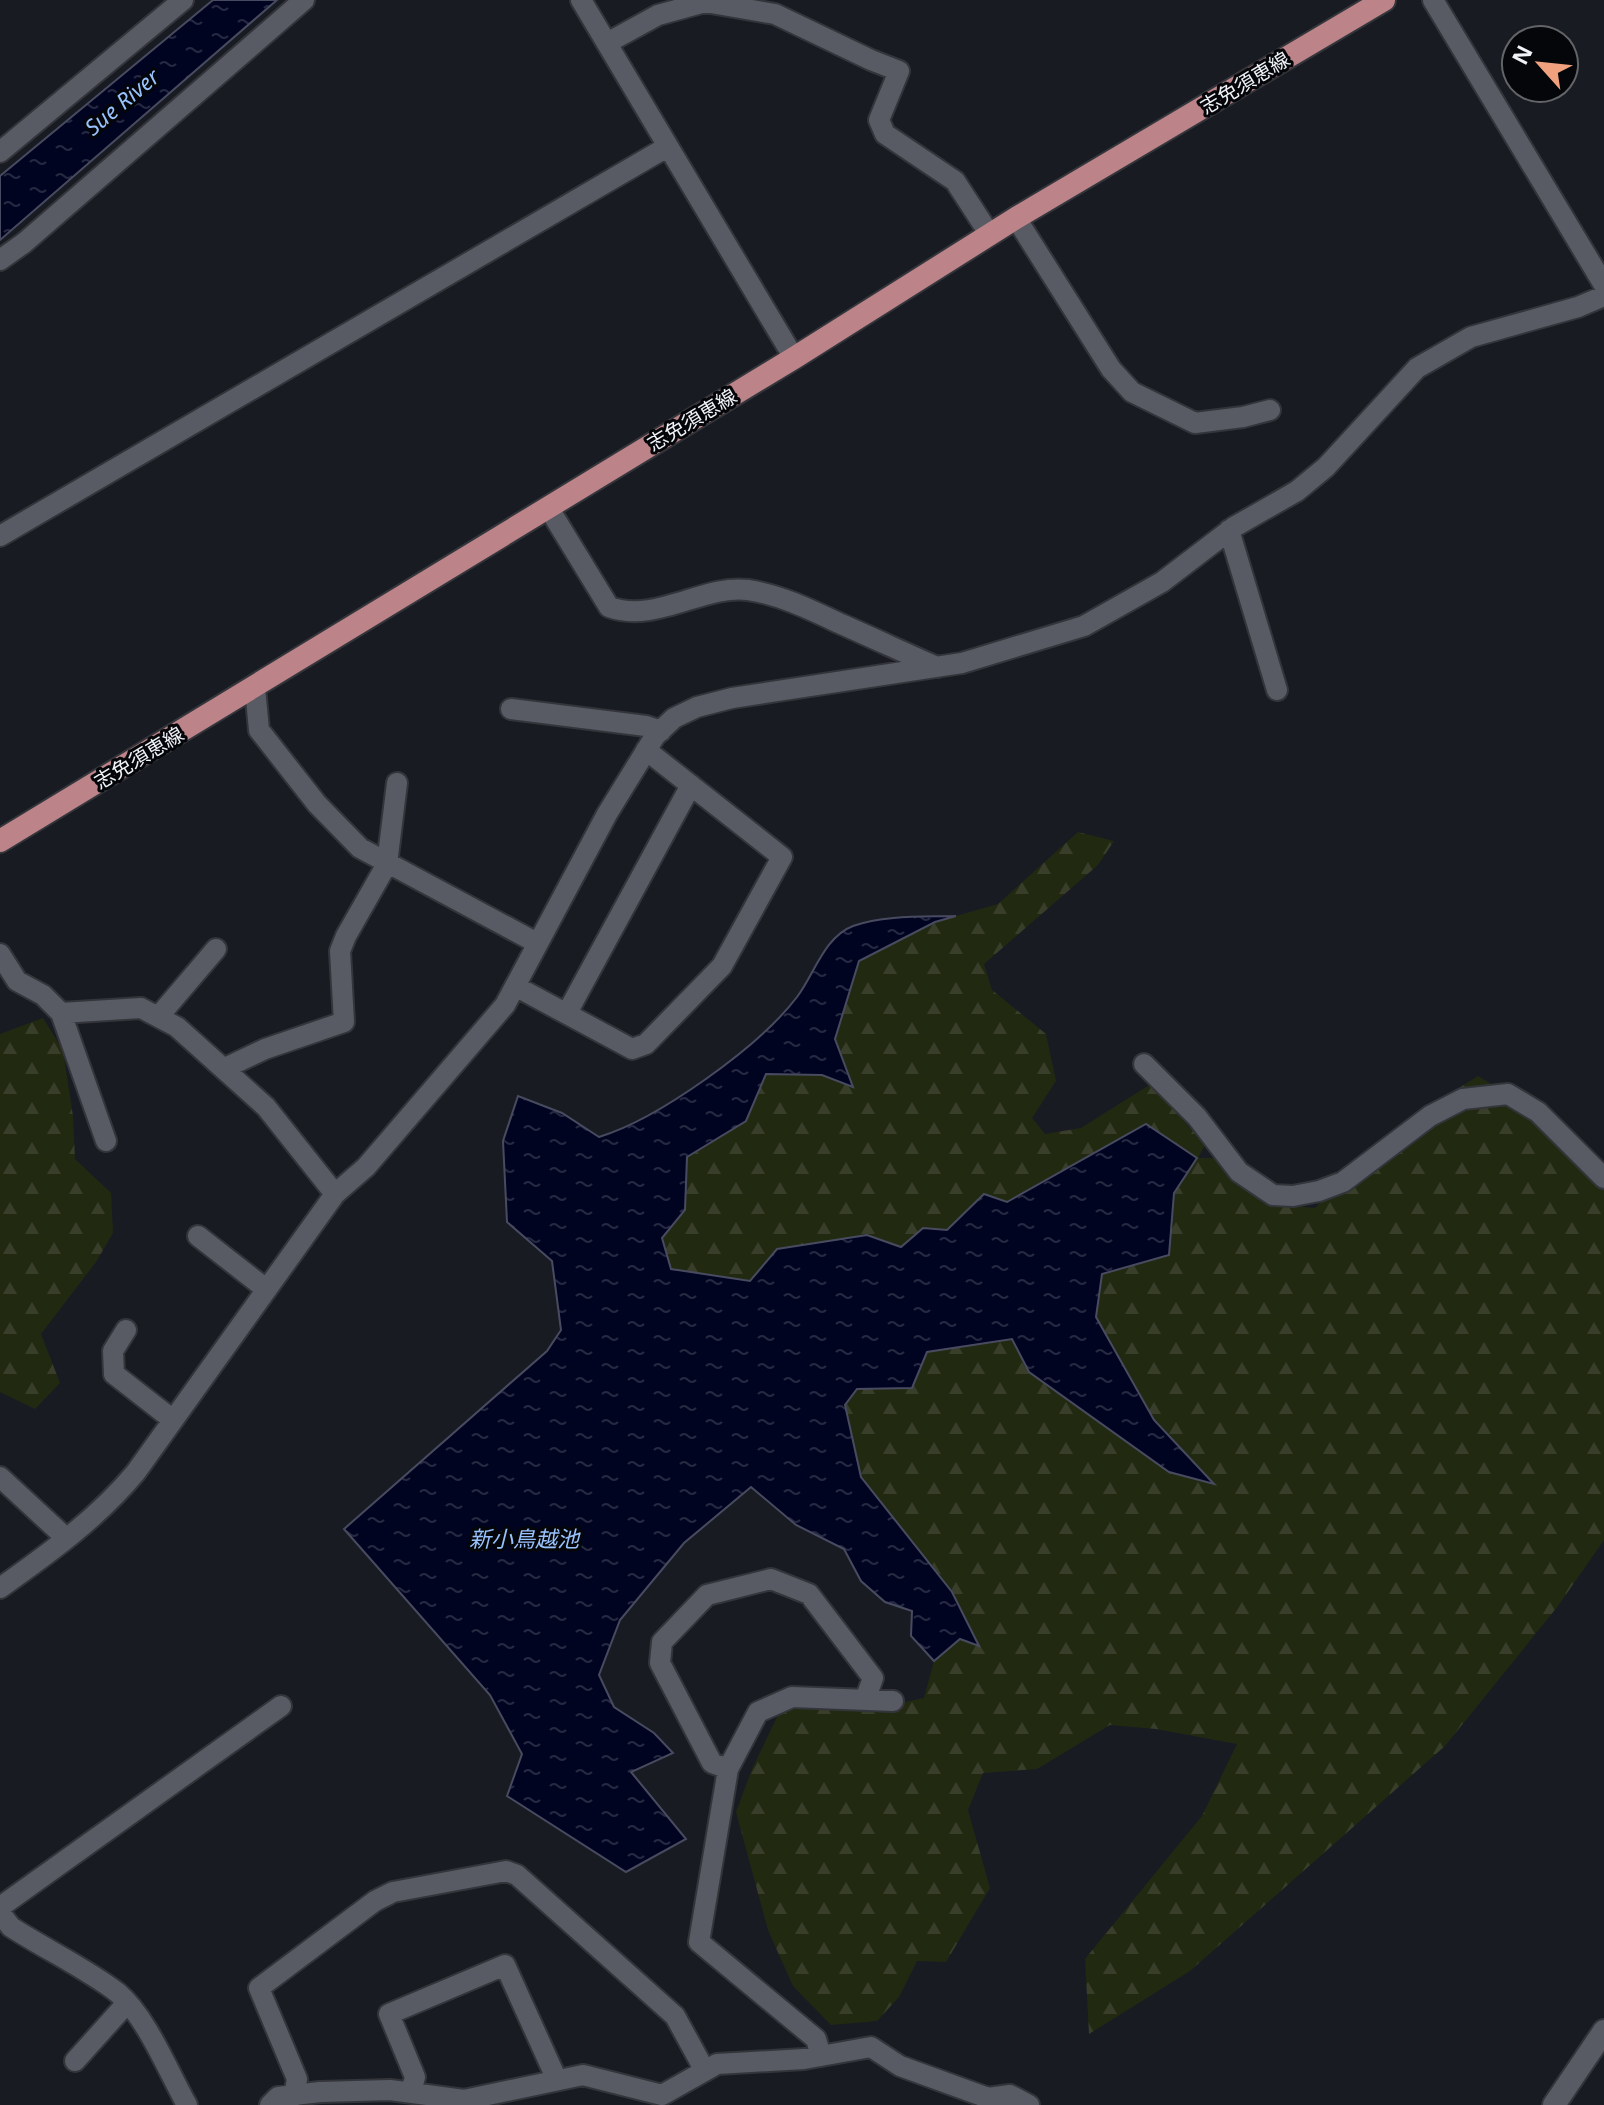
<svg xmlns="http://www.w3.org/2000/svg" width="1604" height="2105" viewBox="0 0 1604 2105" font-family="'Noto Sans','Noto Sans JP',sans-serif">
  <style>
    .forest { fill: url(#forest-firs) }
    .water { fill: url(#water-ripples); stroke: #484b60; stroke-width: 2 }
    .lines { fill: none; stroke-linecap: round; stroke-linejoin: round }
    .minor-casing { stroke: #33353b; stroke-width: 24 }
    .tertiary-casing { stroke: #33353b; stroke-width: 26 }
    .primary-casing { stroke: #33353b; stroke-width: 26 }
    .minor { stroke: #585b64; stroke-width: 20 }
    .tertiary { stroke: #585b64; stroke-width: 22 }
    .primary { stroke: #bc8489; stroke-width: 22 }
    .labels { text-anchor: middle; stroke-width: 6; stroke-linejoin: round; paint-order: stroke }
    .street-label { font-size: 20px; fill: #eff2f7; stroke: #050609 }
    .water-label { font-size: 22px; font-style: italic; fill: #98c2fe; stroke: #050609 }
  </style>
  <defs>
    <pattern id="forest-firs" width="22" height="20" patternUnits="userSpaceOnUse" patternTransform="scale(2)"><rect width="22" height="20" fill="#222911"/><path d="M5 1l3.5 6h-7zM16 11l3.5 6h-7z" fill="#383e29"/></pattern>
    <pattern id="water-ripples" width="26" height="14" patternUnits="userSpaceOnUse" patternTransform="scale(2)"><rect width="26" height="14" fill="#000420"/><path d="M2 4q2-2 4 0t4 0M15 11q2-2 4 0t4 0" fill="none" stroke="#262941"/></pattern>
  </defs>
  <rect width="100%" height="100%" fill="#181b22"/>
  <path class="forest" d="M1078 832 1114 841 1098 865 984 964 992 990 1046 1034 1056 1081 1032 1118 1045 1134 1081 1128 1151 1084 1205 1145 1198 1158H1213L1263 1203 1315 1208 1398 1126 1478 1076 1569 1131 1604 1163V1540L1558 1606 1445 1746 1190 1971 1089 2034 1085 1959 1202 1816 1237 1744 1156 1729 1110 1725 1037 1769 983 1773 968 1810 990 1888 946 1962 917 1961 899 1997 877 2021 831 2025 793 1986 768 1930 736 1812 753 1767 779 1713 806 1699 866 1710 924 1698 934 1661 960 1638 978 1645 952 1592 861 1477 845 1405 857 1389 912 1388 927 1352 1012 1339 1029 1372 1086 1412 1212 1483 1154 1420 1096 1316 1102 1274 1169 1255 1174 1193 1197 1158 1146 1124 1007 1202 984 1194 947 1230 923 1228 901 1247 867 1235 750 1281 671 1269 662 1238 685 1209 687 1158 746 1121 766 1074 822 1075 852 1086 835 1039 859 961 935 922 998 904Z
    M43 1018 63 1050 73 1116 75 1159 111 1193 113 1233 96 1262 41 1334 60 1383 35 1409 0 1392V1034Z"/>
  <path class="water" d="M213 0H277L0 240V176Z
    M956 916 935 922 859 961 835 1039 853 1087 822 1075 766 1074 746 1121 687 1157 685 1210 662 1238 671 1269 750 1281 777 1249 867 1235 901 1247 923 1228 947 1230 984 1194 1007 1202 1146 1124 1197 1158 1174 1193 1169 1255 1102 1274 1096 1317 1154 1420 1214 1484 1169 1472 1029 1372 1012 1339 927 1352 912 1388 857 1389 845 1405 861 1477 952 1592 979 1646 960 1639 934 1661 911 1636 912 1611 885 1602 861 1581 844 1549 796 1525 751 1487 684 1543 620 1620 599 1675 614 1707 654 1733 673 1753 631 1772 686 1839 626 1872 507 1796 522 1754 490 1695 344 1529 547 1351 561 1330 552 1261 507 1222 503 1141 518 1096 562 1113 599 1137C658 1119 759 1047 797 997 814 975 824 937 853 926 884 915 923 917 956 916Z"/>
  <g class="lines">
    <defs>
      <path id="minor" d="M581 0 794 358
        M1433 0 1604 285
        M607 43 658 15 705 2 775 14 871 60 899 71 879 120 885 134 955 181 990 235
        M0 152 183 0
        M1016 218 1111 369 1132 392 1195 423 1243 417 1270 410
        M0 260 24 243 304 0
        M548 507 609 607C656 624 704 584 748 590 781 595 811 610 841 624 873 638 905 653 937 667
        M1229 530 1277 690
        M0 536 667 147
        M255 688 259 730 317 804 360 848 537 943
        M511 709 646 726 661 731
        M0 954 17 981 43 995 61 1013 141 1008 177 1027 266 1107 335 1194
        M515 986 632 1049 646 1044 722 966 782 857 646 750
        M61 1013 106 1141
        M567 1013 691 785
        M159 1016 216 949
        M1144 1064 1197 1117 1239 1172 1273 1195 1293 1196 1319 1191 1343 1182 1430 1116 1463 1099 1508 1094 1538 1112 1604 1178
        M225 1068 265 1049 344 1022 340 951 346 936 387 864 397 783
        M198 1236 266 1289
        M126 1330 113 1351 114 1374 173 1420
        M0 1477 66 1538
        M0 1588C48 1554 98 1518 136 1472L335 1194 366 1167 505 1005 607 814 655 736 674 718 697 707 732 698 962 663 1084 626 1162 582 1234 527 1297 491 1326 467 1417 368 1471 337 1578 307 1604 296
        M728 1769 712 1763 660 1663 662 1642 707 1595 771 1579 809 1594 873 1678 865 1700
        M0 1907 281 1706
        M0 1913 11 1927C45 1949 87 1969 118 1993 146 2016 169 2073 187 2105
        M821 2056 816 2039 699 1942 728 1769 758 1712 792 1697 893 1701
        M75 2061 127 2003
        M411 2092 415 2077 389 2014 505 1965 557 2080
        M294 2096 297 2079 259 1988 375 1901 393 1892 506 1871 517 1875 675 2016 705 2071
        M270 2105 278 2097 320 2092 390 2090 464 2100 583 2075 662 2095 717 2064 804 2059 871 2047 900 2066 988 2098 1010 2095 1029 2105"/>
      <path id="tertiary" d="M1554 2105 1604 2031"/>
      <path id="primary" d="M0 841 794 358 1016 218 1384 0"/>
    </defs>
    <use href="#minor" class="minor-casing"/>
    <use href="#tertiary" class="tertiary-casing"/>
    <use href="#primary" class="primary-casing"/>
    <use href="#minor" class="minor"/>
    <use href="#tertiary" class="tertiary"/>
    <use href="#primary" class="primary"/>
  </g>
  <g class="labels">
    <g class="street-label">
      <text transform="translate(1245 83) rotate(-31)" y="7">志免須恵線</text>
      <text transform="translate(692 420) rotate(-31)" y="7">志免須恵線</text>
      <text transform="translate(139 758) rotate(-31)" y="7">志免須恵線</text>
    </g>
    <g class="water-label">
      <text transform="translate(122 102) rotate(-40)" y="8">Sue River</text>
      <text x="524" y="1547">新小鳥越池</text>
    </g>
  </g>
  <g transform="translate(1540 64) rotate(297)"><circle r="38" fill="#050609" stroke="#636468" stroke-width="2"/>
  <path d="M0-6L14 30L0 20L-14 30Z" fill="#f1a17e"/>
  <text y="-12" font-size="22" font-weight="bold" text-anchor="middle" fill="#eff2f7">N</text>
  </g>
</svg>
